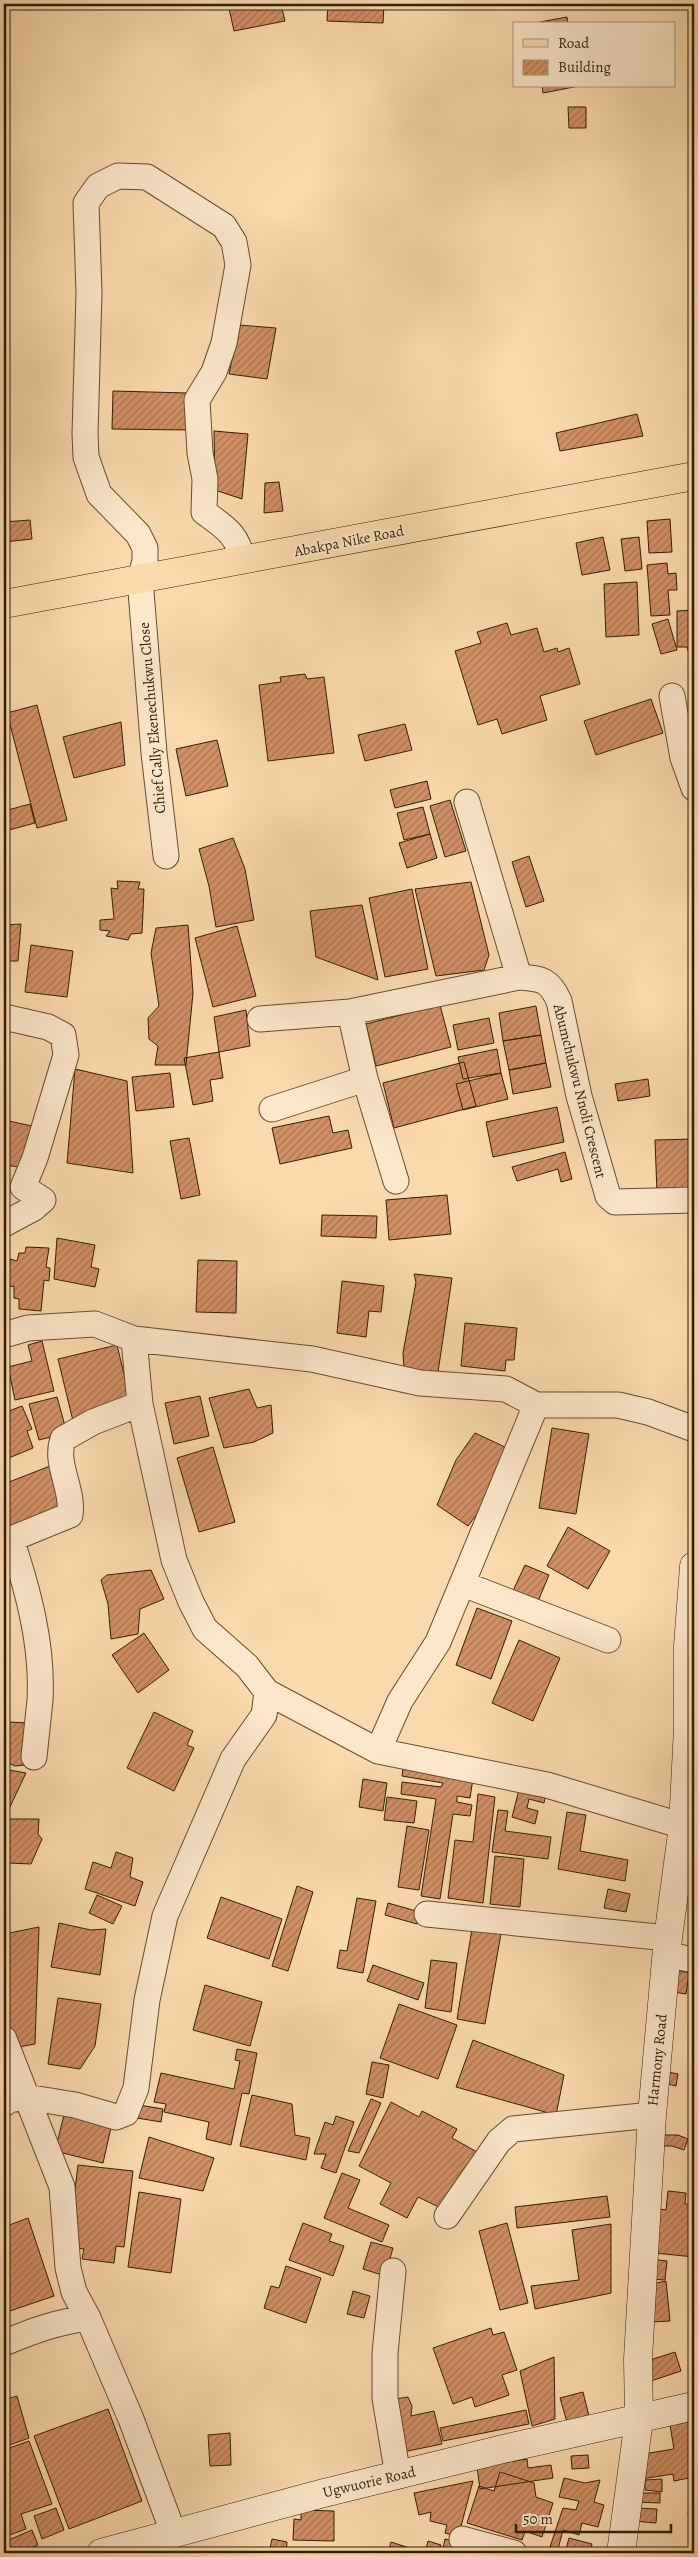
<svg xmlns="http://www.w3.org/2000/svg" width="698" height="2557" viewBox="0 0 698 2557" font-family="Alegreya,serif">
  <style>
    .building { fill: url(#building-hatch); stroke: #321d01 }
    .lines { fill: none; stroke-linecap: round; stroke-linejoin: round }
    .street-casing { stroke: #644c2c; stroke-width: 27 }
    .secondary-casing { stroke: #321d01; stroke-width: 29 }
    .primary-casing { stroke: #321d01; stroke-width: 29 }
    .street { stroke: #fce7ca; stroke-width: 25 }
    .secondary { stroke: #fce7ca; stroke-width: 28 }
    .primary { stroke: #fadaad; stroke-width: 28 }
    .labels { text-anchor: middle; stroke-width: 4; stroke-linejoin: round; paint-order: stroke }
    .street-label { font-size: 15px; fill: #321d01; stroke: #fce7ca }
  </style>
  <defs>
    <pattern id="building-hatch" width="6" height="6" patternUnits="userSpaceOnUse" patternTransform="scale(1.25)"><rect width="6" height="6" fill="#d29065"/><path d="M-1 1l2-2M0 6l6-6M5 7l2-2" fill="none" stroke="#ab7551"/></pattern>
  </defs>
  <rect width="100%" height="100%" fill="#fadaad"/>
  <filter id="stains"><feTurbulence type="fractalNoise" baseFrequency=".004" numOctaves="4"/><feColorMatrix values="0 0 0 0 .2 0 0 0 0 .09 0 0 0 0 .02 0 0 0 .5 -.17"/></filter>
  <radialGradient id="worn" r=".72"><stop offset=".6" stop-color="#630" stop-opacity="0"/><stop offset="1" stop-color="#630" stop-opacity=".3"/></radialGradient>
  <path class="building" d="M228 4H281L285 21 234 31Z
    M328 4H384L383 23 327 21Z
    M567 17 568 24H540V22Z
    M542 86H579L543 93Z
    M568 107H586V128H569Z
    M239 325 276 328 267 379 229 374Z
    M113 391 188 393 187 430 112 429Z
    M637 414 643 436 560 451 556 433Z
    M214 431 248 434 242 499 215 490Z
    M279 482 283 511 264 513 265 483Z
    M670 519 672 552 649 553 647 521Z
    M30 520 32 539 4 542V522Z
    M603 537 610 570 582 575 576 543Z
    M639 537 642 569 625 571 621 539Z
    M667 563 668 574 676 573 677 590H668L670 615 651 616 647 565Z
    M637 582 639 635 606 637 604 584Z
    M694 610V656L690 657 687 647H677V611Z
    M668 619 677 650 661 654 652 624Z
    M507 623 511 635 537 628 544 652 557 648 558 652 569 648 580 684 540 696 547 720 502 734 497 719 478 725 455 651 481 643 477 632Z
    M305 674 307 679 324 677 334 753 268 761 259 685 281 682 280 677Z
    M651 699 663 733 596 755 584 721Z
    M37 705 67 820 37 828 7 713Z
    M121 722 125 765 74 778 63 737Z
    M405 724 412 750 365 761 358 735Z
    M217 740 228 786 186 796 176 749Z
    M427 781 431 799 395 808 390 790Z
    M450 800 466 851 445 857 430 806Z
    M30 804 35 823 9 830 4 811Z
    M423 807 430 834 404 840 397 813Z
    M430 834 437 858 407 868 399 843Z
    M233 838 245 869 254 920 216 927 209 886 199 849Z
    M529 856 544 901 526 907 512 862Z
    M117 881 140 882 138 889H144L142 933 131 934 128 940 106 936 110 931 100 930V920L114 919 111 888 118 889Z
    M471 882 489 955 484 970 436 976 415 889Z
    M412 889 428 969 385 977 369 898Z
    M362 905 378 980 316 957 310 911Z
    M4 920 5 925 21 924 18 961H4Z
    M188 925 193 993 186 1065H155L158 1046 149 1039 148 1018 159 1006 151 953 156 928Z
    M237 926 256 996 213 1007 195 938Z
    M31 945 73 951 67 997 25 992Z
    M440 1005 451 1047 376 1066 366 1024Z
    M536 1006 541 1035 503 1041 499 1013Z
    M246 1010 250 1046 219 1052 214 1017Z
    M489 1018 494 1043 458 1050 453 1025Z
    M541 1035 546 1063 509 1070 503 1041Z
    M497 1049 501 1073 463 1079 458 1057Z
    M219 1052 223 1078 210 1080 213 1101 193 1105 184 1058Z
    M464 1062 476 1106 394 1128 383 1083Z
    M546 1063 551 1087 513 1094 509 1070Z
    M75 1069 127 1081 133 1173 67 1163Z
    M170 1073 174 1107 136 1111 132 1077Z
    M501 1073 508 1099 463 1110 456 1084Z
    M648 1079 650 1096 618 1101 615 1084Z
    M557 1107 564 1142 493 1157 486 1122Z
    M329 1116 333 1133 348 1130 352 1148 280 1164 272 1128Z
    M4 1120 37 1127 20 1167 4 1165Z
    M189 1138 200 1195 181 1199 170 1141Z
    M694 1139V1192L657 1193 655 1140Z
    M565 1152 572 1179 561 1182 558 1169 517 1181 512 1167Z
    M447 1195 451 1234 389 1240 386 1200Z
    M322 1215 377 1216 376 1238 321 1236Z
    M57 1238 95 1245 91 1267 99 1269 95 1287 54 1279Z
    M26 1247 49 1248 46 1267 50 1268 49 1281 44 1280 41 1311 19 1309V1299L14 1298V1286L7 1287 10 1259 17 1261 19 1253H25Z
    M198 1260 237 1261 236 1313 196 1312Z
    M414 1274 452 1278 438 1372 404 1369 403 1353 416 1282Z
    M342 1281 384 1286 381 1312 369 1311 366 1337 337 1333Z
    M465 1323 517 1328 514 1360H506L505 1371 461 1366Z
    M42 1341 54 1391 15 1400 8 1367 32 1361 28 1345Z
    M117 1345 132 1407 73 1421 58 1359Z
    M249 1389 257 1408 271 1405 273 1433 254 1442 224 1448 209 1398Z
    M200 1396 209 1436 174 1444 165 1403Z
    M57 1397 67 1433 39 1440 29 1404Z
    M22 1406 32 1429 27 1431 33 1448 4 1460V1413Z
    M552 1428 589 1434 576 1514 539 1508Z
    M475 1433 505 1447 493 1492 468 1526 437 1505 456 1460Z
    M213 1447 235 1522 199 1532 177 1458Z
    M50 1466 67 1507 14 1526 4 1525V1484Z
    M568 1527 610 1551 588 1589 547 1566Z
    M525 1565 549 1575 536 1606 511 1595Z
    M151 1570 164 1599 140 1609 138 1634 111 1639 108 1604 101 1580 107 1575Z
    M477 1608 512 1621 491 1679 456 1665Z
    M144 1633 169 1670 138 1693 112 1655Z
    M519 1640 560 1658 533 1721 492 1703Z
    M154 1712 193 1731 187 1745 194 1748 174 1791 127 1768Z
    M8 1722 30 1723 25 1765 15 1766 4 1761V1737Z
    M404 1761 474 1772 470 1798 457 1796V1802L472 1805 470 1816 453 1814 440 1899 421 1896 436 1799 401 1794 402 1782 441 1787 443 1783 402 1776Z
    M4 1769 26 1773 8 1811 4 1809Z
    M363 1779 387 1783 383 1811 359 1807Z
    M520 1786 546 1793 544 1803 529 1799 527 1808 538 1811 535 1824 512 1817Z
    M478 1794 495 1797 483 1903 448 1898 455 1840 473 1842Z
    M387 1797 417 1801 414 1823 384 1820Z
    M498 1810 508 1811 505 1831 551 1837 548 1859 492 1852Z
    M567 1812 586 1815 580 1851 628 1860 625 1881 558 1869Z
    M4 1819H39L38 1834 42 1839 31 1864 8 1863 4 1858Z
    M407 1826 429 1830 419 1890 398 1887Z
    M116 1852 133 1858 130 1877 143 1882 135 1906 85 1889 93 1862 111 1868Z
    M495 1856 524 1859 520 1907 490 1904Z
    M297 1886 313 1892 288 1971 272 1966Z
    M608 1889 630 1894 626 1912 604 1908Z
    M97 1895 122 1906 113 1924 89 1913Z
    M221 1897 282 1919 269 1959 207 1938Z
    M357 1898 376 1901 363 1973 337 1968 340 1950 347 1951Z
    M388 1903 420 1912 417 1924 385 1915Z
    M59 1923 91 1930 106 1929 100 1975 51 1967Z
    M473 1923 502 1928 485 2024 457 2019Z
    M39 1927 35 2044 13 2048 4 2004V1934Z
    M431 1960 457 1963 451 2012 425 2008Z
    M373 1965 424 1983 418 2000 367 1981Z
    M671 1969 689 1973 686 1994 667 1991Z
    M205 1985 262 2002 250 2046 193 2030Z
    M58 1998 101 2004 95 2046 80 2069 48 2064Z
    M399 2004 457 2025 438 2079 380 2058Z
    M473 2040 564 2075 556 2115 456 2087Z
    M237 2049 257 2053 249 2094 242 2093 231 2145 206 2139 209 2122 164 2112 166 2104 154 2102 161 2073 234 2089 240 2061 235 2060Z
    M372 2062 389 2065 383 2098 366 2094Z
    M663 2071 678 2074 676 2086 660 2082Z
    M252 2095 292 2104 295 2135 310 2138 306 2160 240 2146Z
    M371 2099 381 2103 359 2153 348 2151Z
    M391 2102 419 2117 422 2111 457 2129 452 2138 477 2152 447 2211 418 2197 407 2218 380 2204 391 2183 359 2166Z
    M139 2105 163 2109 161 2122 137 2118Z
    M65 2111 112 2123 103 2163 55 2151Z
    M4 2116 10 2138 4 2140Z
    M336 2116 354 2122 336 2173 321 2168 326 2154H314L325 2122 333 2125Z
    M655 2135H678L688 2139 684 2150 672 2146H656Z
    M149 2137 214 2158 203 2191 139 2178Z
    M78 2165 133 2171 124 2247 116 2246 114 2263 82 2259 84 2249 68 2247Z
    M342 2173 360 2180 348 2208 389 2225 382 2242 324 2218Z
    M668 2191 686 2193 685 2204 694 2205V2257L655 2253 660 2209 666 2210Z
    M139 2192 181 2199 171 2273 128 2267Z
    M607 2196 610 2217 517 2228 515 2207Z
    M28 2218 54 2296 4 2313V2227Z
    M303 2223 332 2234 329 2241 344 2246 333 2276 289 2260Z
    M507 2223 528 2303 500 2310 479 2231Z
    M611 2224V2293L535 2309 531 2286 579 2280 572 2230Z
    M371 2242 393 2248 385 2276 363 2269Z
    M651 2259 667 2261 665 2280 649 2279Z
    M286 2266 321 2278 306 2323 264 2308 271 2286 279 2288Z
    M666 2281 670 2321 651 2322 647 2285Z
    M353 2291 370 2296 364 2318 347 2314Z
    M491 2328 493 2335 504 2332 517 2370 502 2375 509 2395 475 2407 472 2397 453 2404 433 2348Z
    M675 2352 681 2371 645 2383 644 2362Z
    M554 2357 555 2419 532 2426 520 2371Z
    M583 2392 589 2416 567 2422 560 2398Z
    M17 2396 29 2438 4 2447V2400Z
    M408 2397 412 2406 411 2416 434 2411 442 2444 398 2453 389 2400Z
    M108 2409 142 2501 69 2529 34 2436Z
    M526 2410 529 2424 443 2441 440 2428Z
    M694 2421V2477L674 2481 673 2474 641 2479 637 2455 674 2449 670 2425Z
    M230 2433 231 2465 210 2466 208 2435Z
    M29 2441 52 2504 21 2514 26 2529 4 2537V2450Z
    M588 2455 589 2468 572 2469 571 2456Z
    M527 2459 528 2468 551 2465 553 2478 480 2489 477 2467Z
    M500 2472 534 2483 536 2497 553 2503 542 2537 525 2531 522 2540 467 2523 479 2486 494 2491Z
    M564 2478 585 2483 600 2480 594 2502 604 2505 598 2527 582 2523 579 2535 563 2530 557 2553H548L563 2508 576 2510 579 2501 559 2497Z
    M662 2479V2492L645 2490V2480Z
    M473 2481 460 2530 545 2553H524L445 2533 447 2525 430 2521 431 2512 419 2515 414 2493Z
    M693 2488 694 2513 688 2514Z
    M635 2493H660V2503L635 2502Z
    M56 2508 64 2530 42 2539 34 2516Z
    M635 2508 657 2509 656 2523 634 2521Z
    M301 2510 334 2511V2541L293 2540 294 2519 301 2520Z
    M32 2530 38 2545 20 2553H4V2542Z
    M569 2538 592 2544 590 2553H565Z
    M272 2539 287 2542 286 2553H269Z
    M445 2539 462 2543 460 2553H442Z
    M428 2541 441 2545 438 2553H388L391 2542 425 2553Z"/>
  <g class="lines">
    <defs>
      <path id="street" d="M672 696 683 758 694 788
        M467 802 519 977
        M166 856 154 753 140 579 145 561V548L138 534 99 494 86 457 85 434 89 293 86 203 98 186 118 176 147 177 224 226 234 242 238 265 224 343 214 372 197 400 200 453 205 479 204 512C224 527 238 534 242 560
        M350 1012 365 1079 396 1181
        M4 1017 48 1027 63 1035 66 1055 35 1158 23 1187 43 1200 34 1208 4 1224
        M260 1019 350 1012 519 977C542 979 549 979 559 1001L579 1096 608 1196 615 1202 694 1200
        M272 1109 365 1079
        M4 1335 28 1328 95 1324 134 1339 312 1359 420 1383 506 1389 536 1405H618L648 1412 694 1429
        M134 1339 140 1404 174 1560 191 1602 205 1629 247 1666 267 1692 378 1751 400 1701 438 1642 536 1405
        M11 1539C28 1590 43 1645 40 1700 38 1719 36 1738 34 1757
        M4 1542 70 1515C74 1489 54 1464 63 1439L93 1422 140 1404
        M463 1584 608 1640
        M378 1751 547 1785 683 1826
        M427 1914 668 1938
        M668 1955 694 1960
        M4 2039 62 2187 68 2268 74 2292 88 2318 131 2419 173 2532
        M4 2104 9 2100 26 2097 75 2105 116 2117 126 2113 136 2088 147 2000 165 1916 233 1759 264 1715 267 1692
        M447 2216 499 2141 513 2129 652 2115
        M393 2271 385 2353V2398L398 2476
        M4 2343C32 2331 57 2322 88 2318
        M462 2539 514 2553"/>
      <path id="secondary" d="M101 2553 324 2493 503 2449 694 2406
        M621 2553 639 2420 638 2359 652 2115 668 1938 683 1826 688 1728V1646L694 1566"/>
      <path id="primary" d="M4 604 694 476"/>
    </defs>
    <use href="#street" class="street-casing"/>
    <use href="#secondary" class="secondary-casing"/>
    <use href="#primary" class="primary-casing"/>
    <use href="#street" class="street"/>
    <use href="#secondary" class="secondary"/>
    <use href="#primary" class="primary"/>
  </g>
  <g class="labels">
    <g class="street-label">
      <text transform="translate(349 541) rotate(-11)" y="5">Abakpa Nike Road</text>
      <text transform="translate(152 718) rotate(-95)" y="5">Chief Cally Ekenechukwu Close</text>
      <text transform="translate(580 1091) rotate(76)" y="5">Abumchukwu Nnoli Crescent</text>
      <text transform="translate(657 2060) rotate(-84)" y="5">Harmony Road</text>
      <text transform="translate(369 2482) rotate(-13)" y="5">Ugwuorie Road</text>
    </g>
  </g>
  <rect width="698" height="2557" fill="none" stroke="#fadaad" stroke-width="20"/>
  <rect x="5" y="5" width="688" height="2547" fill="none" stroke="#321d01" stroke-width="2.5"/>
  <rect x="10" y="10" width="678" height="2537" fill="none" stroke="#321d01"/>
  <rect x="513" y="22" width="162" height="65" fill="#fce7ca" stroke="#ab967a"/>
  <rect x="523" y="39" width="25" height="8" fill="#fadaad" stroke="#ab967a"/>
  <text x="558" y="48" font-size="15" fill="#321d01">Road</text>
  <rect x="523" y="60" width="25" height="15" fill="url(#building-hatch)" stroke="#ab967a"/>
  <text x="558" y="72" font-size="15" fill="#321d01">Building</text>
  <path d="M516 2524v8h155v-8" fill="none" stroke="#321d01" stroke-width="2.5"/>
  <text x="523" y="2524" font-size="15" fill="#321d01" stroke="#fce7ca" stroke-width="4" paint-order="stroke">50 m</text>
  <rect width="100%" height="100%" filter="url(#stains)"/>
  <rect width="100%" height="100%" fill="url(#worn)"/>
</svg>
